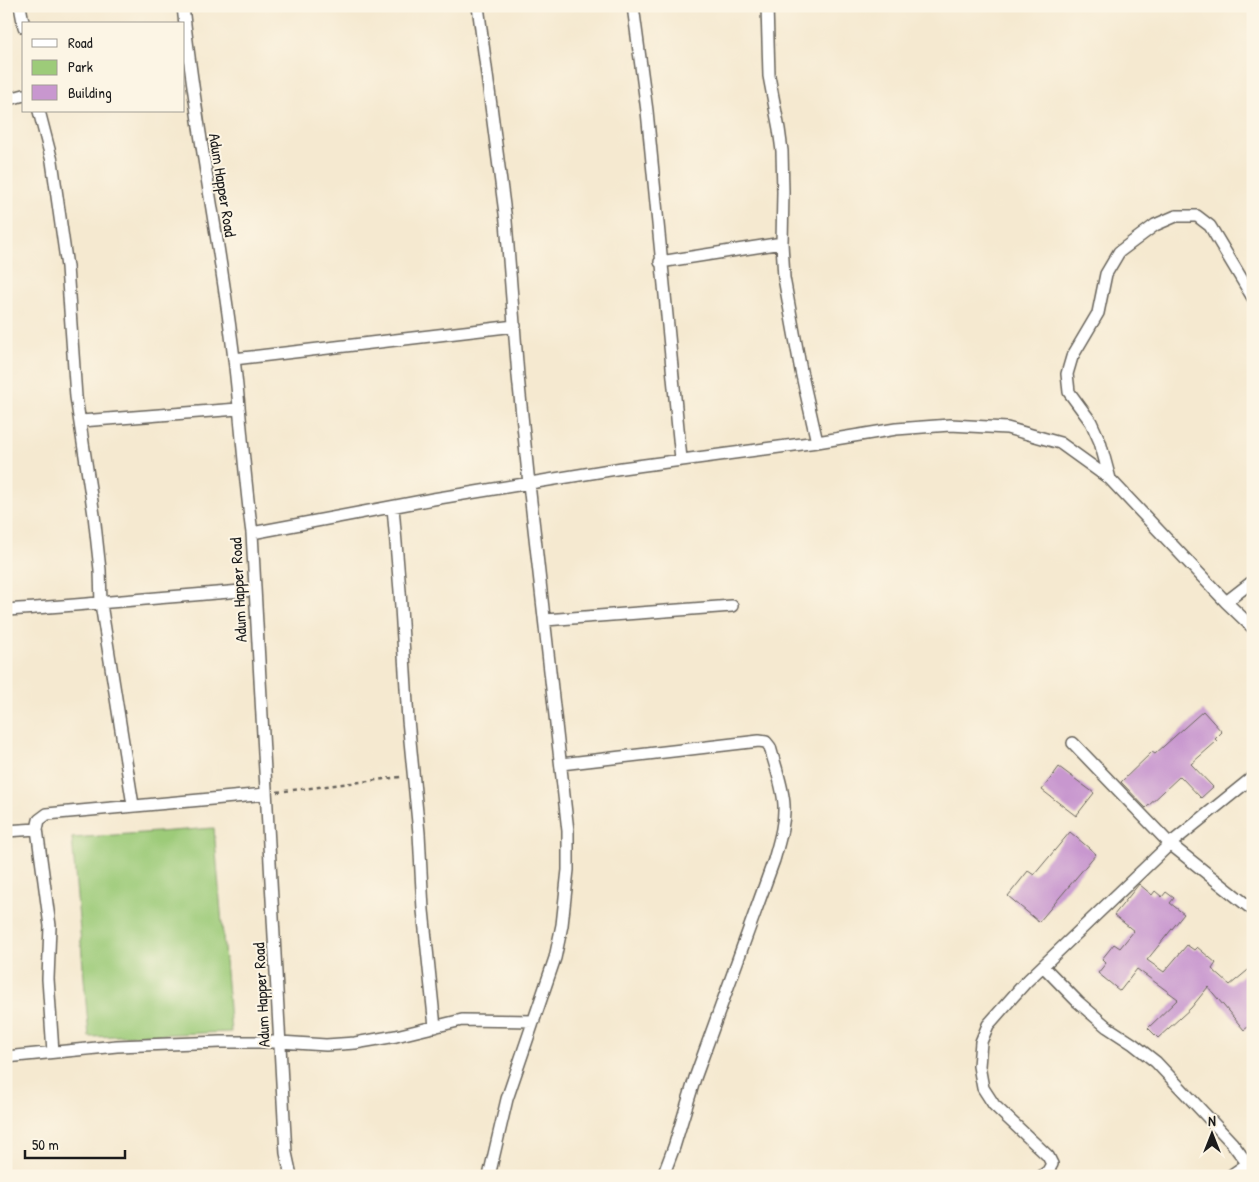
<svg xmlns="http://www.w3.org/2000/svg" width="1259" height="1182" viewBox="0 0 1259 1182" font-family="'Patrick Hand',sans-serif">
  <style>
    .green { fill: #9dcb79; stroke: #5c744a }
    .building { fill: #c897cf }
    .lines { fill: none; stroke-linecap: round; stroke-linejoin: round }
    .street-casing { stroke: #68645b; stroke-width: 14 }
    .path { stroke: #68645b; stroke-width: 2.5; stroke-dasharray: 4 4; stroke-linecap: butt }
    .street { stroke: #fff; stroke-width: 11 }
    .labels { text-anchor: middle; stroke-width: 4; stroke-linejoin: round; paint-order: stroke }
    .street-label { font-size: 16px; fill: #1c1c1c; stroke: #fcf5e5 }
  </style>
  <rect width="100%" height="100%" fill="#fcf5e5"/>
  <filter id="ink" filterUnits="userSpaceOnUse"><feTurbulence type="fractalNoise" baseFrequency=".02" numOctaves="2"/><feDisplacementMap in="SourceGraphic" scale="10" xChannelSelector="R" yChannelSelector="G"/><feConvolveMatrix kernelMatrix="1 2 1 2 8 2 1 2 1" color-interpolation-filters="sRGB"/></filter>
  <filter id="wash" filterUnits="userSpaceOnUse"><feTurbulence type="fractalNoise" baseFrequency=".0096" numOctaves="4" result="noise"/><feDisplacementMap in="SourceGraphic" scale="20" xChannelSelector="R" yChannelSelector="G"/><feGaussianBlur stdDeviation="1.12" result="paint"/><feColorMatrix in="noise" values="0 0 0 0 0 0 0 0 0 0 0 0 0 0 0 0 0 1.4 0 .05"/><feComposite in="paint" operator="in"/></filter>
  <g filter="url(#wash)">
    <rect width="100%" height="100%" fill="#f5e9d0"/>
    <path class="green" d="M214 828 231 1032 89 1037 72 838Z"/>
    <g id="blocks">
      <path class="building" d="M1203 711 1222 732 1215 739 1217 741 1191 764 1213 787 1201 798 1180 776 1146 808 1121 782 1152 752 1155 754Z
        M1059 767 1094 793 1076 816 1042 790Z
        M1070 832 1096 854 1039 922 1008 896 1028 871 1034 875Z
        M1139 884 1152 895 1155 891 1162 897 1166 892 1174 898 1170 903 1184 914 1147 960 1164 972 1187 945 1194 950 1197 947 1216 963 1212 969 1230 985 1253 966V1023L1244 1030 1208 987 1191 1008 1158 1038 1148 1028 1178 999 1137 969 1120 991 1098 973 1106 963 1102 959 1114 944 1120 948 1134 931 1114 915Z"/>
    </g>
  </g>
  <g filter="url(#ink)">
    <use href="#blocks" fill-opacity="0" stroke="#68645b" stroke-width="1"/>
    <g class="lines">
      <defs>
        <path id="street" d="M20 6 24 27
          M183 6C195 125 220 241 234 359 241 417 244 475 252 533L284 1119 286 1153 291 1176
          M478 6 506 221 518 376 529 484 568 831V870L562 925 555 958 507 1099 489 1176
          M633 6 647 111 681 459
          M767 6 769 76 779 129 782 151 783 192 782 243 784 278 801 371 817 442
          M6 100 24 95
          M39 111 52 161 67 267 76 397 94 515 100 570 101 604 133 805
          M660 262 782 243
          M234 359 515 326
          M81 421 238 409
          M1110 479 1100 442 1091 422 1069 392 1067 374 1072 357 1098 313 1106 274 1119 252 1155 225 1176 216H1197L1210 226 1253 298
          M393 507 400 591 408 720 419 833 423 910 435 1027
          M252 533 433 499 622 468 817 442 896 429 950 425 1007 428 1060 443 1110 479 1226 602 1253 628
          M1226 602 1253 581
          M6 610C89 605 172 596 255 590
          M545 620 732 606
          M1073 743 1170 844 1253 910
          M561 764 759 741 766 742 770 747C775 766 783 786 784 805 785 823 779 842 774 860L695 1078 674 1147 663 1176
          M6 831 37 829
          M1043 966 1078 1002 1107 1027 1133 1044 1156 1062 1232 1143 1247 1163
          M53 1052 48 979 50 926 37 829 39 820 47 814 266 794
          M6 1057 117 1046 221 1042H280L326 1045 355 1043 396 1036 462 1020 534 1021
          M1042 1176 1048 1171 1052 1164 1048 1156 994 1105 983 1088 979 1066 981 1042 988 1025 1025 983 1170 844 1253 777
          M1230 1176 1253 1160"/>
      </defs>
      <use href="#street" class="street-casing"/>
      <path class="path" d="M277 792 401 777"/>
      <use href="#street" class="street"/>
    </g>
  </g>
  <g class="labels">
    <g class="street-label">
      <text transform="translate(223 185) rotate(81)" y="6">Adum Happer Road</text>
      <text transform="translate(238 590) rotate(-93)" y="6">Adum Happer Road</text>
      <text transform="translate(261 995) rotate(-93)" y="6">Adum Happer Road</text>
    </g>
  </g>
  <rect width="1259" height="1182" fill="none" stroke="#fcf5e5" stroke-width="25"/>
  <rect x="22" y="22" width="162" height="90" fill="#fcf5e5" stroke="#a29e95"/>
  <rect x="32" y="39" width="25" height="8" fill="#ffffff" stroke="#a29e95"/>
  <text x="68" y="48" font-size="15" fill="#1c1c1c">Road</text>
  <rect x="32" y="60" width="25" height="15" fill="#9dcb79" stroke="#a29e95"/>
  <text x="68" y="72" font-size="15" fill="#1c1c1c">Park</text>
  <rect x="32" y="85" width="25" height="15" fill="#c897cf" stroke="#a29e95"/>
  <text x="68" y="98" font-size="15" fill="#1c1c1c">Building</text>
  <g transform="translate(1212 1134)" stroke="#fcf5e5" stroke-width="4" paint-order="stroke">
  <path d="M0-4L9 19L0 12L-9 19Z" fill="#1c1c1c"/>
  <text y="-8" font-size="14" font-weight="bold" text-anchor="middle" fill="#1c1c1c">N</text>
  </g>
  <path d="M25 1150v8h100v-8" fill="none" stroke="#1c1c1c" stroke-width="2.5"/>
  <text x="32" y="1150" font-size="15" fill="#1c1c1c" stroke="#fcf5e5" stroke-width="4" paint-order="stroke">50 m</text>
</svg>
